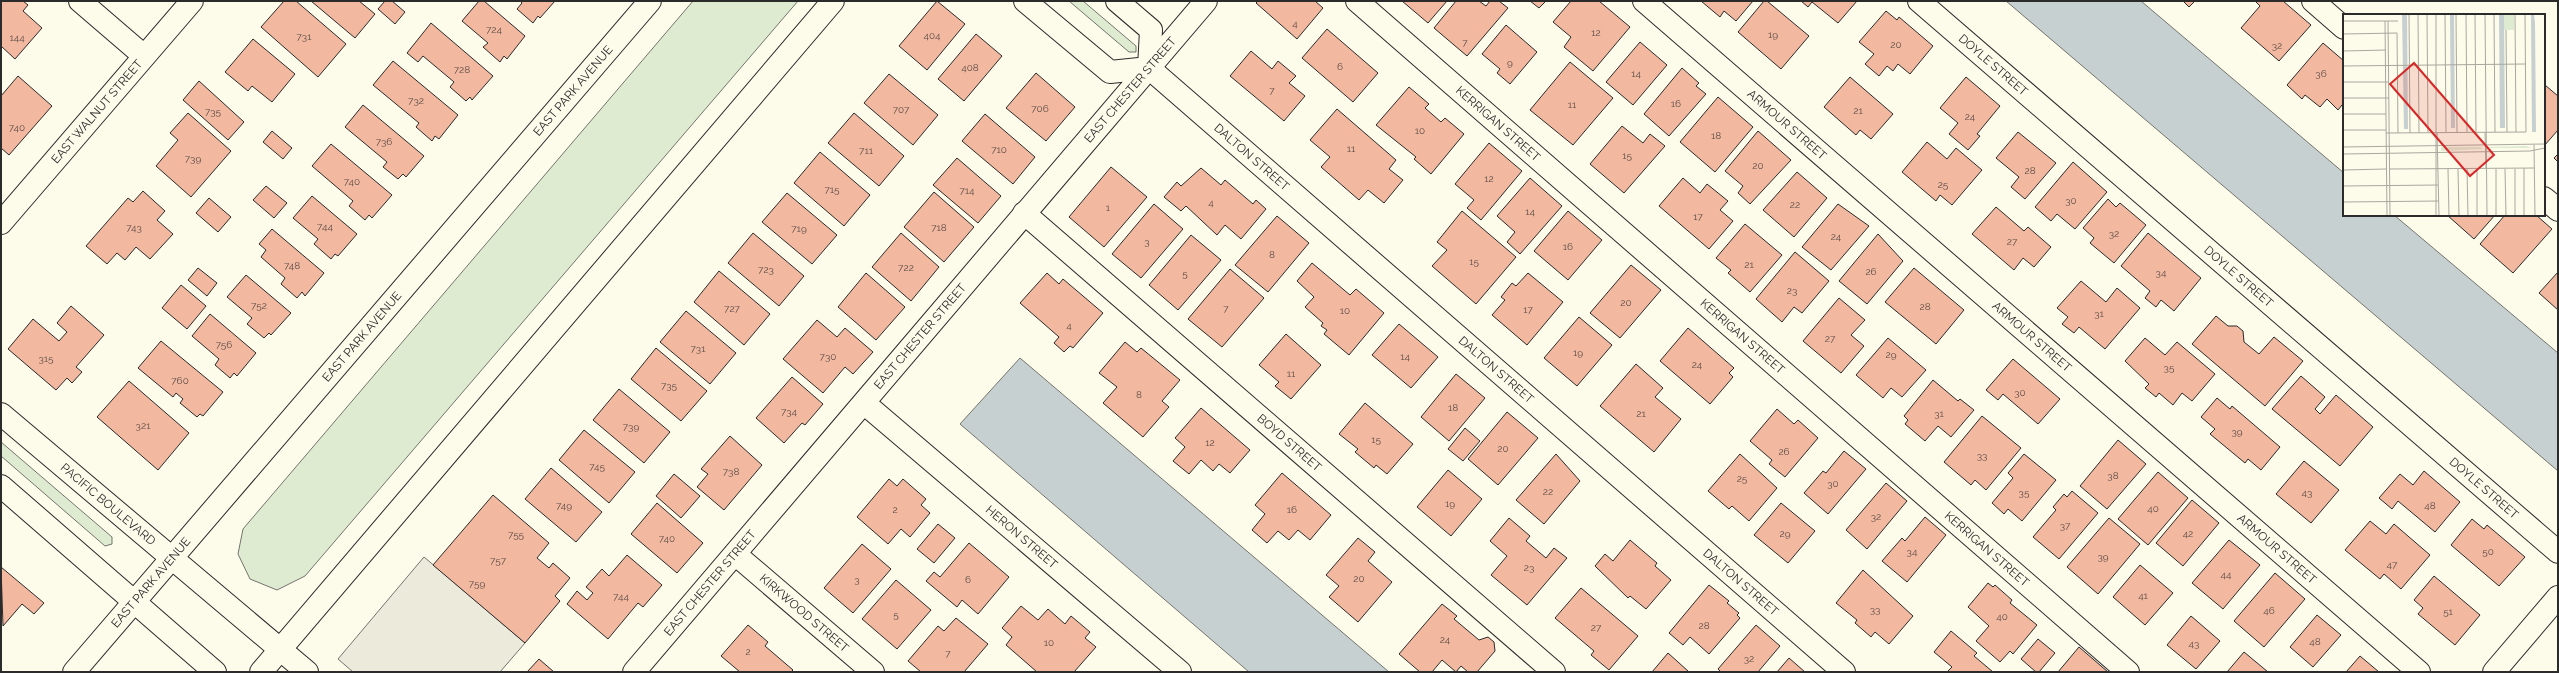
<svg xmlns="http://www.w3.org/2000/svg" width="2559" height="673" viewBox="0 0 2559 673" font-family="Raleway,sans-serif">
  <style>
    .green { fill: #deebd1; stroke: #74746e }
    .parking { fill: #eceadb; stroke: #74746e }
    .water { fill: #c7d0d0; stroke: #74746e }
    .building { fill: #f2b8a0; stroke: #2b2b2b }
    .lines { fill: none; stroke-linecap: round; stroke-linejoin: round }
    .street-casing { stroke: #2b2b2b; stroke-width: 24 }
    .highway-casing { stroke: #2b2b2b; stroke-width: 24 }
    .street { stroke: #fdfbea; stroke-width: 22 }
    .highway { stroke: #fdfbea; stroke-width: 22 }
    .labels { text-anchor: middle; stroke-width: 3; stroke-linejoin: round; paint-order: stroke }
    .number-label { font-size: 10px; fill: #5d4e48 }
    .street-label { font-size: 12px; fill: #2b2b2b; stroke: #fdfbea }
    .inset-road { fill: none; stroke: #a9a89e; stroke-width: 1 }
    .view { fill: #d62828; fill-opacity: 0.15; stroke: #d62828; stroke-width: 2 }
    .inset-edge { fill: none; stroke: #2b2b2b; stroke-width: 2 }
  </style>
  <rect width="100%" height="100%" fill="#fdfbea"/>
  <path class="green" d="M693 1H798L305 576 277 590 250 579 238 554 243 529Z
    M1069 1H1083L1136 46V52H1129Z
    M1 442 112 537V544L105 546 1 456Z"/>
  <path class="parking" d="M424 557 525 643 500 672H353L338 659Z"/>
  <path class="water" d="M2006 1H2141L2344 173V215H2394L2558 353V471Z
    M1020 358 1389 672H1249L960 424Z"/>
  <path class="building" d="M1 1H23L28 5 23 11 42 28 15 59 1 46Z
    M284 1H296L346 44 318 77 261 27Z
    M311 1H359L375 14 355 38Z
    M385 1H392L405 12 395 24 378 9Z
    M479 1H484L525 36 507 59 504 56 500 62 483 47 488 43 462 21Z
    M520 1H555L540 18 538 16 533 23 517 9 522 3Z
    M937 1 965 24 927 70 899 46Z
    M1258 1H1315L1323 8 1297 39 1256 3Z
    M1402 1H1447L1428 23Z
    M1456 1H1479L1486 6 1490 1H1499L1508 8 1467 56 1434 28Z
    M1530 1H1546L1539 8Z
    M1571 1H1599L1630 27 1593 71 1564 47 1571 37 1553 22Z
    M1701 1H1753L1736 21 1724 11 1720 17Z
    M1764 1H1767L1809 36 1781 69 1738 32Z
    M1801 1H1857L1838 23 1812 2 1808 7Z
    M2183 1H2195L2189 7Z
    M2283 1 2311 25 2279 61 2241 28 2260 6 2255 1Z
    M1886 11 1897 20 1899 17 1933 46 1910 74 1898 64 1893 71 1887 66 1879 76 1865 64 1874 54 1859 42Z
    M431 23 493 76 472 100 470 97 466 101 450 87 454 82 423 56 418 62 407 53Z
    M1506 25 1537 52 1510 84 1497 73 1500 69 1482 54Z
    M1327 29 1378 73 1353 102 1302 58Z
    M976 34 1002 56 964 101 938 79Z
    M253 39 295 74 272 102 252 86 248 91 225 72Z
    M1640 42 1667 65 1633 105 1606 82Z
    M2323 43 2344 61V106L2342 105 2338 110 2327 99 2320 107 2305 95 2302 99 2287 85Z
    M1251 51 1272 69 1278 61 1296 76 1289 83 1305 96 1284 121 1230 76Z
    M393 61 458 115 439 139 435 136 432 141 416 127 419 123 373 85Z
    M1570 62 1613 98 1573 145 1530 110Z
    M1682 68 1699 83 1696 86 1706 94 1669 136 1644 114Z
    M1036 73 1075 107 1046 141 1006 108Z
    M889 74 938 115 913 145 864 103Z
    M18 76 52 106 9 155 1 148V96Z
    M1850 77 1893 114 1871 139 1860 130 1856 135 1824 107Z
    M1966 77 2000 106 1977 134 1980 136 1968 150 1949 134 1958 123 1940 108Z
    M199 81 244 122 228 140 183 100Z
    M2545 85 2558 96V130L2544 146Z
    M1409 87 1429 104 1425 108 1441 122 1445 118 1464 134 1431 174 1414 159 1416 157 1376 125Z
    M1718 97 1753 127 1715 172 1680 142Z
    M363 105 424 156 406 177 403 174 398 179 383 167 387 162 345 127Z
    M1337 109 1396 160 1389 169 1403 180 1384 203 1368 190 1359 200 1321 167 1330 157 1310 140Z
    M188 113 231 151 191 197 156 166 178 140 170 133Z
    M854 113 904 156 879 186 828 143Z
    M985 114 1035 157 1013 184 962 141Z
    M1622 126 1643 143 1650 134 1665 146 1624 193 1590 164Z
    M272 131 292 148 283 159 263 142Z
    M1758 131 1791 160 1750 204 1738 193 1743 186 1725 171Z
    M2018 132 2056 163 2025 199 2011 187 2019 177 1996 158Z
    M1927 142 1947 159 1956 148 1982 170 1952 205 1940 195 1936 201 1902 172Z
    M1489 143 1522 171 1481 220 1467 208 1474 200 1455 184Z
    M331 144 392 195 372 218 369 215 365 220 349 206 353 201 312 166Z
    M820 152 870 195 844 226 794 183Z
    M2558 154V162L2554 158Z
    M957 158 1001 196 978 223 933 185Z
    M2073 162 2107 192 2075 229 2057 214 2051 221 2035 207Z
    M1111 167 1147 197 1104 247 1069 217Z
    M1201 168 1221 185 1225 180 1253 204 1256 200 1266 209 1241 239 1225 225 1217 235 1186 206 1181 211 1164 197 1177 182 1181 186Z
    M1797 172 1827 198 1794 237 1763 210Z
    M1530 178 1562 206 1520 254 1507 242 1515 232 1497 216Z
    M1683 178 1700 193 1707 184 1728 201 1720 210 1733 221 1709 249 1659 206Z
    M266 186 287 203 274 218 253 200Z
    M143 191 165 211 157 220 173 234 150 259 136 247 125 260 117 253 107 264 86 246 128 198 133 202Z
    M934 192 974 227 944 262 904 227Z
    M787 193 837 235 812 264 762 222Z
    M312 196 357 234 338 256 335 254 331 259 314 244 318 239 293 218Z
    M209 198 231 217 218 232 196 213Z
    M2108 199 2116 207 2120 203 2146 225 2114 263 2090 243 2094 238 2083 228Z
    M1154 204 1183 229 1141 278 1112 254Z
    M1838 204 1869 226 1831 270 1802 247Z
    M1996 207 2024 231 2028 227 2051 247 2034 267 2023 258 2014 270 1972 234Z
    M1462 211 1516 257 1476 304 1432 266 1447 250 1437 242Z
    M1568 211 1602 240 1568 280 1534 251Z
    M2447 215H2495L2474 239Z
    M2505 215H2536L2552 229 2513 273 2480 244Z
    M1277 216 1309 243 1268 292 1235 265Z
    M1745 224 1782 255 1750 292 1728 273 1731 270 1716 258Z
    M272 229 324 273 305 296 302 292 297 298 281 284 285 278 261 257 266 250 259 244Z
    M753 233 804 276 779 306 728 263Z
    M901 233 939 267 911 301 872 267Z
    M2148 233 2201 278 2174 311 2161 300 2156 307 2145 298 2150 291 2121 266Z
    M1878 234 1903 261 1867 304 1839 281Z
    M1191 235 1221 260 1178 310 1149 285Z
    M1795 252 1829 281 1802 313 1794 307 1782 322 1756 299Z
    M1312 263 1350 295 1356 289 1384 313 1349 355 1324 334 1327 330 1321 326 1323 323 1305 307 1314 297 1297 281Z
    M1631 265 1661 290 1620 338 1590 313Z
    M198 268 217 283 207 296 188 280Z
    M1914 268 1964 310 1936 344 1885 302Z
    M1230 269 1264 298 1222 347 1188 319Z
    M719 271 770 314 744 345 694 302Z
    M2558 272V310L2539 293Z
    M866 273 905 307 876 340 838 307Z
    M1047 273 1059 284 1063 279 1103 313 1073 348 1070 346 1064 352 1054 343 1059 337 1020 303Z
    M1528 273 1563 302 1527 345 1492 315 1505 300 1501 297 1512 283 1516 286Z
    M246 275 291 313 271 335 269 333 264 338 247 324 252 318 227 297Z
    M2081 281 2106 302 2117 288 2140 308 2105 349 2079 327 2074 333 2062 324 2068 317 2057 308Z
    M181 285 206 306 187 329 162 308Z
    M1839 298 1865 320 1851 335 1864 346 1841 373 1803 341Z
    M71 306 104 335 76 367 82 372 72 383 67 378 56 390 8 349 33 319 59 341 67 332 57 323Z
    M686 311 736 353 710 384 660 342Z
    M210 314 256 353 237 376 234 373 230 378 215 365 219 359 192 336Z
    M2216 316 2228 326H2237L2243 331 2244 342 2259 354 2274 337 2303 361 2265 406 2192 344Z
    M1579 317 1612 345 1577 386 1544 358Z
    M817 320 837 337 845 328 873 352 853 374 845 367 823 393 783 359Z
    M1399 324 1438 357 1411 388 1372 355Z
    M1688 328 1734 368 1729 373 1733 377 1710 404 1660 361Z
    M1286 334 1321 365 1291 399 1275 386 1279 382 1259 365Z
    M1888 338 1926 370 1902 397 1891 388 1883 398 1856 375Z
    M2145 338 2165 355 2177 342 2215 374 2192 401 2182 393 2173 405 2159 393 2156 397 2145 388 2149 384 2125 361Z
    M161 341 223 392 203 416 200 414 197 417 180 403 183 399 176 393 173 397 138 368Z
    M1125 342 1137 352 1141 348 1180 380 1162 401 1169 407 1143 437 1103 403 1117 387 1099 373Z
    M656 348 707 391 681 421 631 379Z
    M2013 359 2060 399 2038 424 2003 394 1998 400 1986 390Z
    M1636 364 1663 388 1655 397 1681 419 1654 452 1600 406Z
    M1456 374 1485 398 1449 441 1421 417Z
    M2301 376 2325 397 2315 409 2320 414 2336 395 2373 427 2340 466 2272 409Z
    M792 377 823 404 805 425 802 423 784 443 756 418Z
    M1933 380 1958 401 1960 399 1974 410 1951 437 1938 426 1925 441 1905 424 1908 420 1904 416Z
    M129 381 189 433 158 470 97 417Z
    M619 389 670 432 644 463 593 420Z
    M2217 398 2230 409 2232 406 2280 447 2261 470 2248 459 2245 463 2210 434 2215 429 2201 417Z
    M1365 403 1413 444 1387 474 1376 465 1374 468 1355 452 1358 449 1339 434Z
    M1201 408 1250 450 1230 473 1219 464 1213 471 1201 460 1189 474 1173 461 1185 447 1175 438Z
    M1777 409 1794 424 1798 420 1818 438 1785 477 1769 464 1772 460 1750 441Z
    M1507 412 1538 438 1498 485 1468 459Z
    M1982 416 2021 448 1986 490 1975 480 1971 485 1944 462Z
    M1465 428 1480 441 1463 461 1448 449Z
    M584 430 635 472 609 503 559 460Z
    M730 436 762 465 724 510 697 487 708 474 701 469Z
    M2118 440 2146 464 2107 509 2080 486Z
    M1844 451 1866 469 1828 514 1804 493 1823 471 1826 473Z
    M1556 454 1580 481 1544 524 1516 500Z
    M1740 454 1777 488 1749 521 1732 506 1729 509 1708 491Z
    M2024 454 2056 480 2022 521 2008 509 2004 514 1992 503 2013 478 2008 473Z
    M2304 461 2339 490 2311 523 2276 494Z
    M551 468 602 512 576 542 525 499Z
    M1448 470 1482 499 1451 536 1417 507Z
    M2424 471 2460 502 2435 532 2398 501 2392 509 2379 498 2400 474 2413 485Z
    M2158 472 2188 498 2148 545 2118 519Z
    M1282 473 1331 515 1310 540 1298 530 1289 540 1278 531 1267 543 1252 530 1265 514 1255 505Z
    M674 474 700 496 681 518 656 496Z
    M889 479 897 486 903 479 926 499 921 505 930 513 910 537 901 529 888 544 857 517Z
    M1886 483 1907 501 1867 549 1846 530Z
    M2072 491 2098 513 2059 559 2033 537 2056 510 2053 507 2064 494 2067 497Z
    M493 495 549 543 537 558 549 568 553 563 570 578 555 596 560 601 525 643 433 565Z
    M2192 500 2219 523 2183 566 2156 543Z
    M657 503 703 543 677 573 631 534Z
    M1781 503 1815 531 1788 563 1754 535Z
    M1925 517 1946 535 1907 582 1882 561 1902 538 1905 541Z
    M1509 518 1530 536 1526 541 1546 558 1554 548 1567 558 1527 605 1491 575 1507 556 1490 541Z
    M2109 518 2140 544 2098 594 2067 567Z
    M2472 519 2484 529 2487 525 2525 557 2499 586 2451 545Z
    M2370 521 2386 534 2394 524 2430 555 2401 589 2384 574 2380 579 2345 550Z
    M938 524 955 538 934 563 917 549Z
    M1358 538 1375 552 1368 561 1392 582 1358 622 1329 597 1339 586 1326 575Z
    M1630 540 1657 563 1655 566 1671 580 1646 609 1630 596 1628 598 1595 566 1605 554 1613 561Z
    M2229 540 2260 565 2223 609 2192 583Z
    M969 543 1009 577 978 614 962 600 957 607 926 581 934 572 940 577Z
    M862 544 891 569 853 613 824 588Z
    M627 555 662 585 643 607 638 603 608 639 567 604 577 591 587 600 593 593 586 587 602 569 609 576Z
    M2140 565 2173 593 2145 625 2113 597Z
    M1 567 44 603 34 614 22 604 3 626Z
    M1863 570 1913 616 1889 644 1875 632 1871 637 1855 623 1857 620 1836 603Z
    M2275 573 2305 599 2264 647 2234 621Z
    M2434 576 2480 615 2455 645 2418 614 2423 608 2414 600Z
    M896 580 931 610 897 649 862 619Z
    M1988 583 1993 587 1995 585 2012 600 2010 603 2037 625 2013 654 2010 651 2000 662 1976 641 1989 626 1968 607Z
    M1709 585 1729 601 1727 603 1739 613 1737 615 1740 618 1709 654 1690 637 1683 645 1669 633Z
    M1581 588 1638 636 1609 670 1591 655 1594 651 1555 618Z
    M1442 604 1457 616 1454 619 1479 640 1488 637 1494 642 1495 651 1477 672H1468L1461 666 1456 672 1442 660 1432 672H1420L1399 654Z
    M1021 606 1038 620 1048 609 1065 624 1071 616 1090 632 1085 638 1096 647 1074 672H1037L1006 645 1012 637 1002 628Z
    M2317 615 2341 635 2313 667 2290 647Z
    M2191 616 2220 641 2196 669 2167 645Z
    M956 618 988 644 964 672H921L908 661 938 626 944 631Z
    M748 625 768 642 765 646 793 670 791 672H740L721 656Z
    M1756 625 1780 646 1758 672H1721L1718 669Z
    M1951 631 1977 653 1974 656 1993 672H1947L1952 667 1934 652Z
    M2038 639 2055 653 2039 672H2036L2021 659Z
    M2079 647 2108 672H2058Z
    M2244 652 2268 672H2227Z
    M1668 653 1688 671 1687 672H1652Z
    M2360 656 2379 672H2346Z
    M1789 658 1805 672H1777Z
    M539 659 554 672H527Z"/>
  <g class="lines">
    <defs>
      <g id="street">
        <path d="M80 1 144 56"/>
        <path d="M1025 1 1110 72 1149 68"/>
        <path d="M1117 1 1151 30 1149 68"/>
        <path id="s1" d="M1357 1 2128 672"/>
        <path id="s2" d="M1644 1 2419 672"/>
        <path id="s3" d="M1919 1 2558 552"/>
        <path d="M2313 1 2344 28"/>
        <path id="s4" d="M1149 68 1844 672"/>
        <path d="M2544 198 2558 210"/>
        <path id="s5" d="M1024 213 1554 672"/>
        <path id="s6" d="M1 223 192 1"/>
        <path id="s7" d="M864 403 1180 672"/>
        <path id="s8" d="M1 414 307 672"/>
        <path d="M1 486 215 672"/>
        <path id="s9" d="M735 554 873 672"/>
        <path id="s10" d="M634 672 1206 1"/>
        <path d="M2494 672 2558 597"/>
      </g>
      <g id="highway">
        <path id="s11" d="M74 672 650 1"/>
        <path d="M261 672 833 1"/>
      </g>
    </defs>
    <use href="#street" class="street-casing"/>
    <use href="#highway" class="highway-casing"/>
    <use href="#street" class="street"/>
    <use href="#highway" class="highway"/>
  </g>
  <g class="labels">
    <g class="number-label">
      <text x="1295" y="27">4</text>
      <text x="494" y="33">724</text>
      <text x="1596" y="36">12</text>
      <text x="1773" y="38">19</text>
      <text x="932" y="39">404</text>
      <text x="304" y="40">731</text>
      <text x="17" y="41">144</text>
      <text x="1465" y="46">7</text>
      <text x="1896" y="48">20</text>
      <text x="2277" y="49">32</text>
      <text x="1510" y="66">9</text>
      <text x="1340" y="70">6</text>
      <text x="970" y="71">408</text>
      <text x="462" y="73">728</text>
      <text x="1636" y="77">14</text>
      <text x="2321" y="77">36</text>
      <text x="1272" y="94">7</text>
      <text x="416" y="104">732</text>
      <text x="1676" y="107">16</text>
      <text x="1572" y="108">11</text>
      <text x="1040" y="112">706</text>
      <text x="901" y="113">707</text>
      <text x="1858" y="114">21</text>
      <text x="213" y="115">735</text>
      <text x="1970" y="120">24</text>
      <text x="17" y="131">740</text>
      <text x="1420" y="134">10</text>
      <text x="1716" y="139">18</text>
      <text x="384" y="145">736</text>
      <text x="1351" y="152">11</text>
      <text x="999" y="153">710</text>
      <text x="866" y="154">711</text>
      <text x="1627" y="159">15</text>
      <text x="193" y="162">739</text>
      <text x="1758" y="169">20</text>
      <text x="2030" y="174">28</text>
      <text x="1489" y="182">12</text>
      <text x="352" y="185">740</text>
      <text x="1943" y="188">25</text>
      <text x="832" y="193">715</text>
      <text x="967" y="194">714</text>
      <text x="2071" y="204">30</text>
      <text x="1211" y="206">4</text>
      <text x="1795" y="208">22</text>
      <text x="1108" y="211">1</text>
      <text x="1530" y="215">14</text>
      <text x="1698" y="220">17</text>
      <text x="325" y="230">744</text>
      <text x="134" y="231">743</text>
      <text x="939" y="231">718</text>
      <text x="799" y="232">719</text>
      <text x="2114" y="237">32</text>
      <text x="1836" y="240">24</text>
      <text x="1147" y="245">3</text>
      <text x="2012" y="245">27</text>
      <text x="1568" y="250">16</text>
      <text x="1272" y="258">8</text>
      <text x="1474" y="265">15</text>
      <text x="1749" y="268">21</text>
      <text x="292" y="269">748</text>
      <text x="906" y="271">722</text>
      <text x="766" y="273">723</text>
      <text x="1871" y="275">26</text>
      <text x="2161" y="276">34</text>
      <text x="1185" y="277">5</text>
      <text x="1792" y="294">23</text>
      <text x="1626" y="306">20</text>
      <text x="259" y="309">752</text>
      <text x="1925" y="310">28</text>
      <text x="732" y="312">727</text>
      <text x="1226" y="312">7</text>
      <text x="1528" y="313">17</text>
      <text x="1345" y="314">10</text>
      <text x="2099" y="317">31</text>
      <text x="1069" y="329">4</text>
      <text x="1830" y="342">27</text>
      <text x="224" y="348">756</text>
      <text x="698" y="352">731</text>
      <text x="1578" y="356">19</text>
      <text x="1891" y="358">29</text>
      <text x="828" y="360">730</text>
      <text x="1405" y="360">14</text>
      <text x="46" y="362">315</text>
      <text x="1697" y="368">24</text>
      <text x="2169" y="371">35</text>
      <text x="1291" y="377">11</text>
      <text x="180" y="384">760</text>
      <text x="669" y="389">735</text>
      <text x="2020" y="396">30</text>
      <text x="1139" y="398">8</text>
      <text x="1453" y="411">18</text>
      <text x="789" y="415">734</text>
      <text x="1641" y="417">21</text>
      <text x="1939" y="417">31</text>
      <text x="143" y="429">321</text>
      <text x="631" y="430">739</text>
      <text x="2237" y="435">39</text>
      <text x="1376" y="443">15</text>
      <text x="1210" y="446">12</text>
      <text x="1503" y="452">20</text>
      <text x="1784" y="455">26</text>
      <text x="1982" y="459">33</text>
      <text x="597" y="470">745</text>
      <text x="731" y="475">738</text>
      <text x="2113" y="479">38</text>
      <text x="1742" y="482">25</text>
      <text x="1833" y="487">30</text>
      <text x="1548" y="495">22</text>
      <text x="2024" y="496">35</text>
      <text x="2307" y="496">43</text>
      <text x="1450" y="507">19</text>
      <text x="564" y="509">749</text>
      <text x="2430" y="509">48</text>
      <text x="2153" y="512">40</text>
      <text x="895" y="513">2</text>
      <text x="1292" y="513">16</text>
      <text x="1876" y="520">32</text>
      <text x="2065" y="529">37</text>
      <text x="1785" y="537">29</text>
      <text x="2188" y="537">42</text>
      <text x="516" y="538">755</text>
      <text x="667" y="542">740</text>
      <text x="1912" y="555">34</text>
      <text x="2488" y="555">50</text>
      <text x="2103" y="560">39</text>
      <text x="498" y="564">757</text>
      <text x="2392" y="568">47</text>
      <text x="1529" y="571">23</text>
      <text x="2226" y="578">44</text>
      <text x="1359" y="582">20</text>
      <text x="857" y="583">3</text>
      <text x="968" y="583">6</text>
      <text x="477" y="587">759</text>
      <text x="2143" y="599">41</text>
      <text x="621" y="600">744</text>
      <text x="1875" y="613">33</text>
      <text x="2269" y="614">46</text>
      <text x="2448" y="615">51</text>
      <text x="896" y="618">5</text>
      <text x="2002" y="620">40</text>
      <text x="1704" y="629">28</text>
      <text x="1596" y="631">27</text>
      <text x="1445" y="643">24</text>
      <text x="2315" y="645">48</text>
      <text x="1049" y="646">10</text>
      <text x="2194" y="647">43</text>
      <text x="748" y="655">2</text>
      <text x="948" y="657">7</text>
      <text x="1749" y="662">32</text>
    </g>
    <g class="street-label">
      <text dy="4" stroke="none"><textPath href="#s3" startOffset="98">DOYLE STREET</textPath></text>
      <text dy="4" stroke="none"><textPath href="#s10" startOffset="765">EAST CHESTER STREET</textPath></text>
      <text dy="4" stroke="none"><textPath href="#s11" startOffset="766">EAST PARK AVENUE</textPath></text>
      <text dy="4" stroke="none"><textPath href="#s6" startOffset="147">EAST WALNUT STREET</textPath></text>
      <text dy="4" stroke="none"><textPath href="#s1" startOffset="187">KERRIGAN STREET</textPath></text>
      <text dy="4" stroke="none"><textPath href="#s2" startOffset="189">ARMOUR STREET</textPath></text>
      <text dy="4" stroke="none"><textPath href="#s4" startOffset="136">DALTON STREET</textPath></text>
      <text dy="4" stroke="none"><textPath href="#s3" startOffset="422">DOYLE STREET</textPath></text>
      <text dy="4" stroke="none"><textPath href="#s11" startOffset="442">EAST PARK AVENUE</textPath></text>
      <text dy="4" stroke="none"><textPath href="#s10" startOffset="441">EAST CHESTER STREET</textPath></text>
      <text dy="4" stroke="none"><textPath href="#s1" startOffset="511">KERRIGAN STREET</textPath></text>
      <text dy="4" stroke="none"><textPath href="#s2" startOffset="513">ARMOUR STREET</textPath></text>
      <text dy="4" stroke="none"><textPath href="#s4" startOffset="460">DALTON STREET</textPath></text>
      <text dy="4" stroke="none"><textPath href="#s5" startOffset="351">BOYD STREET</textPath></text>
      <text dy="4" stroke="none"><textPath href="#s3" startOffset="746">DOYLE STREET</textPath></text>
      <text dy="4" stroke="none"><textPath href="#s8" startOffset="140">PACIFIC BOULEVARD</textPath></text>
      <text dy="4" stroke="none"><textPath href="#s7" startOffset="207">HERON STREET</textPath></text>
      <text dy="4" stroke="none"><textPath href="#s1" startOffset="835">KERRIGAN STREET</textPath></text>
      <text dy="4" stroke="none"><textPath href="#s2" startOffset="837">ARMOUR STREET</textPath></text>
      <text dy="4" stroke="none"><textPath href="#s11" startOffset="118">EAST PARK AVENUE</textPath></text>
      <text dy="4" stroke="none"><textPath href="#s4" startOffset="784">DALTON STREET</textPath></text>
      <text dy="4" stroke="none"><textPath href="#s10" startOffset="117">EAST CHESTER STREET</textPath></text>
      <text dy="4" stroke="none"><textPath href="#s9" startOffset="91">KIRKWOOD STREET</textPath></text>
    </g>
  </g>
  <g transform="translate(2343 14)">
    <rect width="202" height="202" fill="#fdfbea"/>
    <path d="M161 0H171V16H161ZM183 132 189 134H146L147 133ZM98 133H138L140 135 98 137Z" fill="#deebd1"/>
    <path d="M59 0H64L65 115H61ZM107 0H111L112 114H108ZM156 0H161L162 114H157ZM188 0H191L192 9 193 118H189Z" fill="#c7d0d0"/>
    <path class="inset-road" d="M66 0 67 119M75 0 76 119M84 0 85 118M102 0 103 118M113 0 114 118M123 0 124 118M132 0 133 118M142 0 144 202M151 0 152 118M172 0 173 118M0 7H55M42 7 44 202M45 7 47 202M163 16 164 118M0 20 54 19 55 119M0 37 43 36M0 52 182 50M0 68H46M0 84H46M0 100H43M0 116H43M142 118 143 155M43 119 183 118 182 0M94 119 96 202M191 131 192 202M0 133 202 130M0 140 187 137 202 134M181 154V202M47 155 191 154M105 155 106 202M115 155 116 202M124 155 125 202M134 155V202M153 155V202M162 155 163 202M172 155V202M0 156 43 155M0 172 95 171M0 188 96 187M93 202V0"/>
    <path class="view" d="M71 49 151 141 127 162 47 70Z"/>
    <rect width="202" height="202" class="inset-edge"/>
  </g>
  <rect width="2559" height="673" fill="none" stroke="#2b2b2b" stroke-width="4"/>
</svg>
